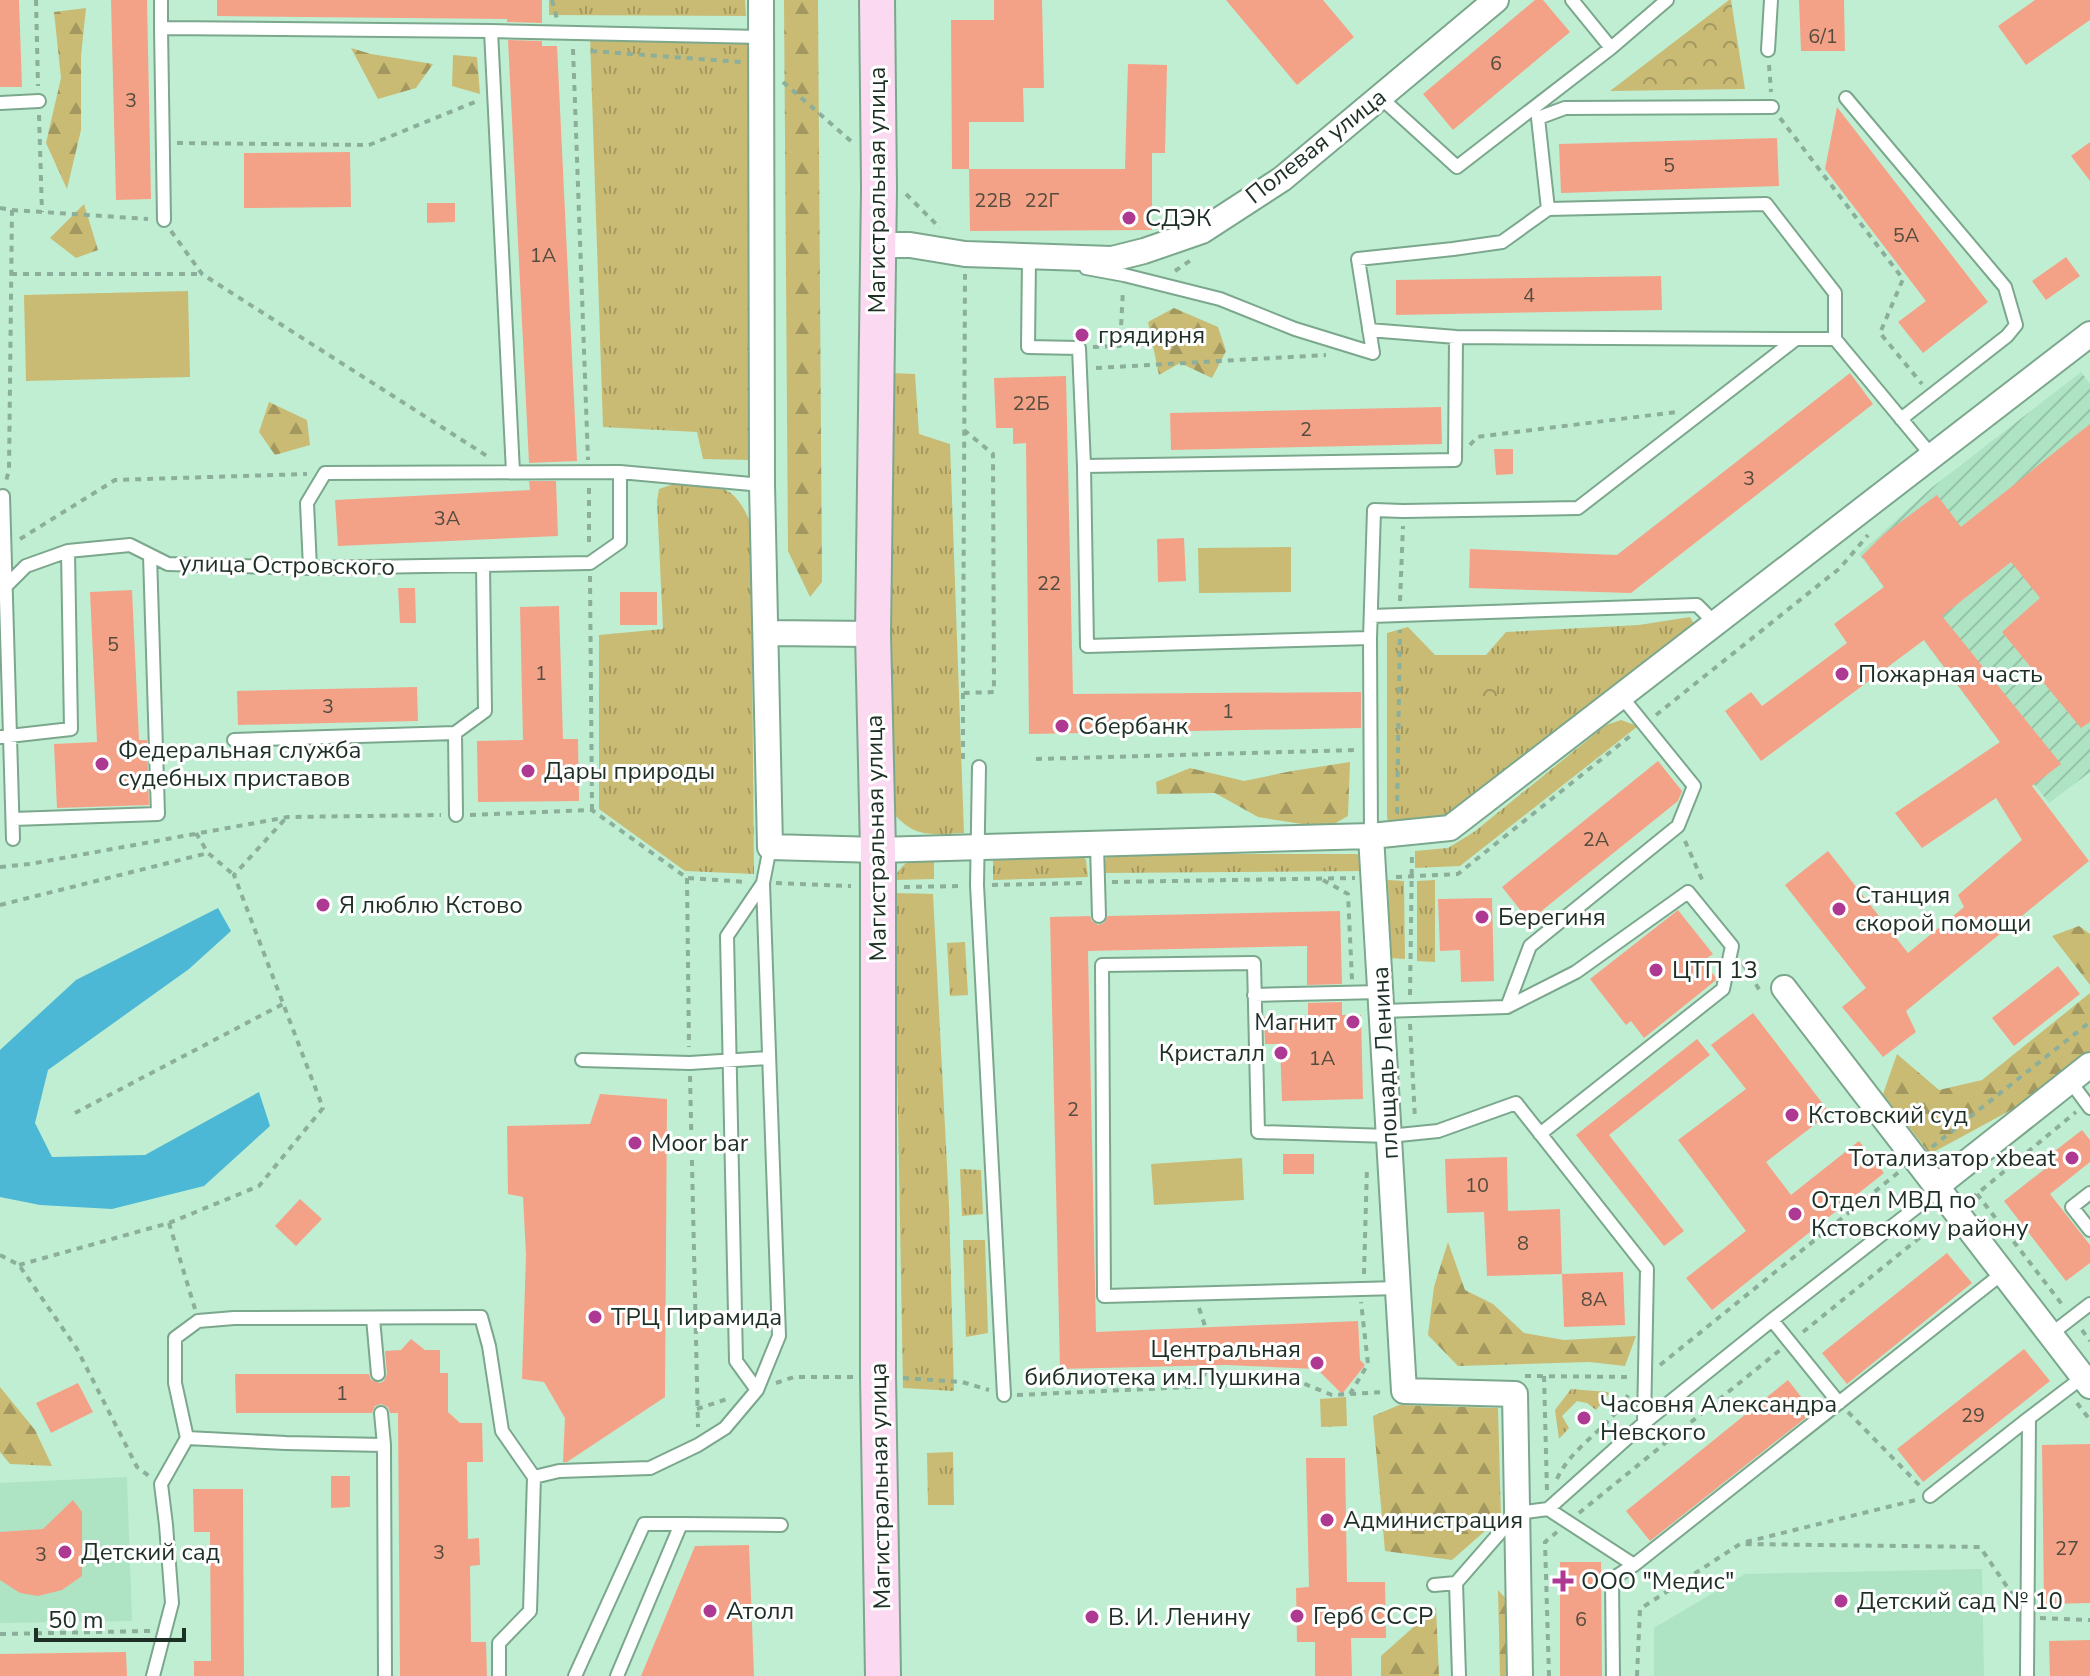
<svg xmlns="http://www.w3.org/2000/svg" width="2090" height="1676" viewBox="0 0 2090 1676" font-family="'Nunito Sans',sans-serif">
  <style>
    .built { fill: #aee3c4 }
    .industrial { fill: url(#industrial-furrows) }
    .grass { fill: url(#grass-tufts) }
    .forest { fill: url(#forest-firs) }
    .park { fill: url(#park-crowns) }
    .pitch { fill: #c9bb74 }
    .water { fill: #4cb8d5 }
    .building { fill: #f4a287 }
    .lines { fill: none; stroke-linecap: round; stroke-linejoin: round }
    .service-casing { stroke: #7ba78d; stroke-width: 16 }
    .minor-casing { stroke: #7ba78d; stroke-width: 28 }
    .secondary-casing { stroke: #7ba78d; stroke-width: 38 }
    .path { stroke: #8baf9a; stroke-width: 4; stroke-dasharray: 6 6; stroke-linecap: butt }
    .service { stroke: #fff; stroke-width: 12 }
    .minor { stroke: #fff; stroke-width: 24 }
    .secondary { stroke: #fad9f1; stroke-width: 34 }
    .poi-dot { fill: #ae3992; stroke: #fff; stroke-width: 3 }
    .labels { text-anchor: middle; stroke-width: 6; stroke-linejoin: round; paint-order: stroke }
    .number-label { font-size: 20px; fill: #544c3e }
    .street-label { font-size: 24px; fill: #1e3026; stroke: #fff }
    .poi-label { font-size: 24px; fill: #1e3026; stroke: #fff; text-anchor: start }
  </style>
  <defs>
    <pattern id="industrial-furrows" width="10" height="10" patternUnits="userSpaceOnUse" patternTransform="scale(2)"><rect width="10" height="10" fill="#aee3c4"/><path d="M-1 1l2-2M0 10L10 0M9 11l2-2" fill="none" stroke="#95c3a8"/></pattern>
    <pattern id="grass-tufts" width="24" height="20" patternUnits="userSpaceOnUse" patternTransform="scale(2)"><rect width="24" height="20" fill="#c9bb74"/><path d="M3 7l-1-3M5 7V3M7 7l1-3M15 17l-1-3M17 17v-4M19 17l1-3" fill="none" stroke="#a3985f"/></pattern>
    <pattern id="forest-firs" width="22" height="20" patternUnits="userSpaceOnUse" patternTransform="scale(2)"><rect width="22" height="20" fill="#c9bb74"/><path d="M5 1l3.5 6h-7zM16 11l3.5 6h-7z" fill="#a3985f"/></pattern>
    <pattern id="park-crowns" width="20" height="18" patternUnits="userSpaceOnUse" patternTransform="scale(2)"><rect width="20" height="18" fill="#c9bb74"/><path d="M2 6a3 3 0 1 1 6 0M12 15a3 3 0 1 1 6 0" fill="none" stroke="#a3985f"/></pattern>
  </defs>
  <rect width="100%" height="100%" fill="#c0eed3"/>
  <path class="built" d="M127 1477 132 1621 0 1623V1483Z
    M1982 1569 1984 1676H1654V1628L1745 1574Z"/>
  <path class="industrial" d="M2081 372 2090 384V772L2049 803 1996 737 1859 554 1930 489Z"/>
  <path class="grass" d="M549 0H745L746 16 549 15Z
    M590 37 748 43 751 460 703 459 697 432 603 427Z
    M891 373 915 374 919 434 950 444 964 833C931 834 916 839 893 813L884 411Z
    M674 484C716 486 733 480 751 524L754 874 685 871 599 809V635L663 629 657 501 659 489Z
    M1690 617 1697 629 1445 822 1398 826 1387 819V633L1408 627 1435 655H1486L1506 632 1639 625Z
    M1621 720 1638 726 1460 866 1415 868V851L1448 848 1474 832 1606 725Z
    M1108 854H1357L1365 861 1370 871 1105 873 1104 863Z
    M1082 856 1086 860 1088 877 993 880V859L1004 857Z
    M934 858V879L894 880C903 859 913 859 934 858Z
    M1388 880 1404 881 1405 959 1390 958Z
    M1435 880V962L1417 961V881Z
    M894 893 933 894 949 1205 954 1391 903 1388Z
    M965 942 968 995 950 996 947 943Z
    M960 1169 981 1170 983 1214 962 1216Z
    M963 1240H985L988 1333 966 1337Z
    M1571 1389 1608 1392 1609 1394 1596 1410 1587 1403 1577 1401 1562 1416 1569 1428 1559 1439 1555 1410Z
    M1346 1397 1347 1426 1321 1427 1320 1399Z
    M953 1452 954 1505H928L927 1453Z"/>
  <path class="forest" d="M784 0H818L822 582 810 597 788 551Z
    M86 8 81 56V130L67 189 46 143 61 78 54 12Z
    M351 48 371 54 433 64 416 88 378 99Z
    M453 55 477 57 480 94 452 86Z
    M84 204 98 250 76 258 50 238Z
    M1174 308 1218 327 1226 351 1212 378 1180 363 1159 375 1148 322Z
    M269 402 307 420 310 445 275 455 259 432Z
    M1350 762 1348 816 1327 828 1258 817 1215 793 1157 794 1156 782 1190 768 1244 781 1292 771Z
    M2079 926 2090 934V985L2052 936Z
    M2090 993V1052L2024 1103 1930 1154 1883 1094 1897 1054 1939 1090 1982 1080Z
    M1448 1242 1465 1290 1493 1304 1524 1333 1564 1340 1636 1336 1625 1366 1589 1362 1458 1366 1428 1335 1434 1287Z
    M0 1387 35 1430 52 1466 10 1464 0 1452Z
    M1399 1405 1498 1408 1501 1517 1452 1560 1385 1551 1373 1416Z
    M1498 1590 1511 1604 1513 1676H1500Z
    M1436 1607 1439 1676H1381V1656Z"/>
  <path class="park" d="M1729 0H1731L1745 89 1610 91Z
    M1458 685 1497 686V703L1458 702Z"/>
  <path class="pitch" d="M188 291 190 377 26 381 24 295Z
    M1291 547V592L1199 593 1198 548Z
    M1242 1158 1244 1200 1154 1205 1151 1164Z"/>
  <path class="water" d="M218 908 231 931 189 969 48 1070 35 1123 52 1157 145 1155 259 1092 270 1126 204 1186 112 1209 40 1205 0 1197V1050L76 980Z"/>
  <path class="building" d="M0 0H19L22 87H0Z
    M111 0H147L151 199 116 200Z
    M217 0H542V23L507 22V19L217 16Z
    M994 0H1042L1044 88H1023L1024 122H969V169H952L951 20H994Z
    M1226 0H1323L1354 37 1297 85Z
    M1535 0H1543L1570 32 1453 130 1423 94Z
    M1799 0H1844L1845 51H1801Z
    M2035 0H2090V20L2026 65 1998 26Z
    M508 40 542 41V46H557L577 461 529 463Z
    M1128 64 1167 65 1165 153H1152V230L970 231 969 169H1125Z
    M1837 107 1988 302 1923 353 1898 322 1926 301 1825 169Z
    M1777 138 1779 186 1561 193 1559 144Z
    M2090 142V181L2071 156Z
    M350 152 351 207 244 208V153Z
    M427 203H455V222L427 223Z
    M2066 257 2080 276 2046 300 2032 281Z
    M1661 276 1662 310 1396 315V280Z
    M1850 373 1873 404 1631 593 1469 588 1470 549 1617 555Z
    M1066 376 1073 694 1361 692V728L1029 734 1026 443 1013 444V428H996L994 378Z
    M1441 407 1442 444 1171 450 1170 413Z
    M2090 424V722L2081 728 2002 632 2040 598 2011 562 1942 616 2061 764 2032 786 2089 861 1906 1011 1916 1032 1883 1057 1842 1007 1866 988 1785 885 1828 851 1908 953 1964 907 1958 895 2022 840 1996 798 1922 848 1895 813 2000 742 1924 640 1761 761 1725 711 1751 692 1762 706 1847 643 1834 624 1884 587 1862 556 1883 535 1937 495 1961 527Z
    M1494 449H1513V474L1496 475Z
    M529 481H556L558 536 338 546 335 500 530 490Z
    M1184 538 1186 581 1158 582 1157 539Z
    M398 588H415L416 623H400Z
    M132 590 139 740H147L149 805 57 808 54 744 97 742 90 592Z
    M620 592H657V625H620Z
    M559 606 563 739H578L579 801 478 802 477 741 523 740 520 607Z
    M417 687 418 721 238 725 237 691Z
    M1658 761 1682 791 1678 801 1529 921 1502 887Z
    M1492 898 1494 981 1461 982 1460 950 1440 951 1438 899Z
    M1678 910 1713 954 1703 961 1716 978 1715 981 1644 1038 1631 1021 1626 1025 1590 979Z
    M1340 911 1342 984 1307 985V946L1088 951 1096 1332 1358 1321 1360 1360 1365 1365 1342 1394 1317 1369 1226 1365 1060 1369 1050 917 1090 916 1092 921 1098 925 1104 923 1108 916Z
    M2058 966 2080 994 2014 1046 1992 1018Z
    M1342 1002V1015H1361L1363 1099 1282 1101 1280 1044H1265L1264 1017 1308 1016V1003Z
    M1753 1013 1830 1113 1766 1162 1791 1195 1859 1141 1884 1173 1712 1310 1686 1278 1746 1231 1678 1140 1746 1089 1711 1045Z
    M1697 1039 1710 1055 1609 1135 1684 1231 1664 1246 1576 1135Z
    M600 1094 667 1099 665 1397 567 1462H563L565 1418 544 1382 522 1379 526 1255 523 1197 508 1194 507 1126 590 1124Z
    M2082 1130 2090 1140V1162L2050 1194 2090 1245V1263L2066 1281 2004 1201 2056 1160 2051 1154Z
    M1283 1154H1314V1174H1283Z
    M1507 1157 1508 1211 1560 1209 1562 1274 1487 1276 1484 1212 1447 1213 1445 1159Z
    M300 1199 322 1219 296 1246 275 1226Z
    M1947 1253 1972 1283 1847 1384 1822 1353Z
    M1623 1272 1625 1325 1564 1327 1562 1274Z
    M411 1339 425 1350H440V1373H448V1412L460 1423H482L483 1462H467L468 1539 479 1538 480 1565 470 1566 471 1642H486L487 1676H400L398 1413H390L388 1407 381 1404 375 1406 372 1413H236L235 1374H369L371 1380 380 1383 384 1381 387 1374 385 1351 401 1350Z
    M2024 1349 2050 1381 1923 1482 1897 1449Z
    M1788 1380 1813 1412 1650 1541 1626 1511Z
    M78 1383 93 1412 51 1433 36 1403Z
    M2090 1444V1603L2044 1604 2042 1445Z
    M1306 1458H1345L1347 1582H1385L1386 1638H1351L1352 1676H1315V1642H1297L1296 1588 1309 1587Z
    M331 1476H350V1507L331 1508Z
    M193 1489H243L244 1676H194V1661H211L210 1532H194Z
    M73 1500 82 1512V1576L62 1590 38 1596 20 1593 0 1580V1532L43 1529Z
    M749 1545 754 1676H641L695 1546Z
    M1560 1562H1601L1602 1676H1560Z
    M2090 1640V1676H2050L2049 1641Z
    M126 1652 127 1676H0V1654Z"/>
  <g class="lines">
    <defs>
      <path id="service" d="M161 0V28L491 31 761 37
        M1572 0 1611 48
        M161 28 164 220
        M491 31 513 472
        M1768 50 1771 0
        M1380 97 1457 167 1611 48 1667 0
        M1846 98 2005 287 2016 325 2007 336 1901 419
        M0 103 39 101
        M1548 209 1766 204 1835 293V339
        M1032 258H1029L1028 347 1079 348 1084 466
        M1086 268 1124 275 1220 299 1295 329 1373 353 1358 259 1453 249 1502 242 1548 209 1538 118 1565 108 1772 107
        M1369 330 1456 337 1796 339
        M3 496 13 839
        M310 568 307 503 325 473 620 472 762 485
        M0 586H6L26 566 68 551 130 545 168 564 310 568 590 563 620 542V472
        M1371 616 1697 605 1715 623
        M1370 638 1374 510 1403 511 1578 508 1796 339H1835L1932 456
        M455 733 456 815
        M0 737 71 729 68 551
        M234 740 455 733 485 711 483 565
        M979 767 977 885 1004 1395
        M13 819 158 814 150 555
        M1371 836 1370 638 1087 646 1084 466 1455 460 1456 337
        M1097 845 1099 916
        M1254 995 1381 992
        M1507 1007 1576 972 1688 892 1732 946 1723 989 1540 1134
        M1382 1011 1507 1007 1530 946 1678 826 1694 786 1621 696
        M582 1060 690 1063 769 1058
        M2070 1081 2090 1108
        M2090 1193 2072 1207 2090 1230
        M1398 1288 1104 1296 1102 965 1254 963 1258 1132 1389 1136 1438 1131 1516 1103 1647 1269 1644 1423
        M373 1318 378 1374
        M1772 1320 1839 1403
        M2051 1334 2090 1304
        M757 1390 779 1336 763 883
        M381 1413 384 1445
        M187 1438 286 1443 384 1445 385 1676
        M1930 1496 2029 1418
        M1548 1509 1634 1565 2004 1272
        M1434 1585 1456 1583
        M153 1676 172 1603 166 1525 161 1484 187 1438 175 1383V1338L198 1321 234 1318 481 1317 489 1346 502 1431 534 1477 559 1471 650 1468 698 1445 725 1428 757 1390 736 1361 727 936 763 883 770 847
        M499 1676V1643L530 1611 534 1477
        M575 1676 644 1524H681
        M617 1676 681 1524 781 1525
        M1459 1676 1456 1583 1517 1513 1548 1509 1644 1423 1772 1320 1922 1203 1937 1186
        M1613 1676 1612 1579 1634 1565
        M2027 1676 2029 1418 2083 1377"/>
      <path id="minor" d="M761 0 762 485 770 847 878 850 1371 836 1404 1391 1515 1394 1520 1676
        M878 245H910L965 254 1112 259 1144 251 1202 231 1282 179 1496 0
        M766 633 873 634
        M1371 836 1450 828 2090 334
        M1784 988 2090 1386
        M1937 1186 2090 1065"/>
      <path id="secondary" d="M877 0 879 188 873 634 878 850V1377L883 1676"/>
    </defs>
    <use href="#service" class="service-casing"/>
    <use href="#minor" class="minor-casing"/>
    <use href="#secondary" class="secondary-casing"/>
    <path class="path" d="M36 0 38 86
      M552 0 557 19
      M573 49 588 460
      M591 51 741 62
      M1769 65 1771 92
      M783 82 852 142
      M39 115 42 212
      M1780 118 1903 279 1880 333 1922 384
      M177 143 369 145 480 100
      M906 194 940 228
      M0 208 12 210 9 470 6 481
      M12 210 148 219
      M171 231 202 274 487 456
      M1175 271 1194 258
      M11 274H202
      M1093 347 1120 346 1123 290
      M1096 368 1326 355
      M964 430 993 454 994 692 963 693 965 274
      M1470 445 1477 437 1676 412
      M589 488V544
      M20 539 115 480 307 474
      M590 576 592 810
      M1400 601 1403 526
      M963 693V763
      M1656 715 1840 568 1868 535
      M1036 759 1356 750
      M1397 813 1400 630
      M470 815 592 810 687 878 747 882
      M196 833 208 853 234 875
      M1685 841 1704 884
      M0 867 30 864 288 817 441 815
      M1396 877 1458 874 1634 733
      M687 878 689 1047
      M1323 880 1348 894 1352 980
      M1112 882 1355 878
      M776 883 851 886
      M992 885 1083 883
      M904 887 963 886
      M0 905 208 853
      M1743 964 1762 994
      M1410 995 1412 852
      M1410 1024 1415 1119
      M690 1076 698 1427
      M75 1113 283 1004
      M1932 1147 2090 1022
      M1977 1194 2064 1307
      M1972 1198 2076 1112
      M169 1223 195 1309
      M0 1255 19 1265 77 1349 137 1467 149 1476
      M19 1265 169 1223 259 1186 323 1108 234 875 286 818
      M1364 1274 1367 1166
      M1199 1308 1206 1329
      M2082 1330 2090 1341
      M1803 1332 1939 1222
      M1660 1365 1899 1172
      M1525 1376 1632 1377
      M1544 1376 1547 1491
      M903 1378 962 1382 989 1390
      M776 1383 794 1377H854
      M1199 1387 1208 1366
      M1350 1394 1368 1364 1361 1302
      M1017 1395 1300 1382 1332 1395 1385 1392
      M2077 1403 2090 1420
      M697 1409 730 1398
      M1848 1412 1920 1486
      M1557 1479C1573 1444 1611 1428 1628 1395
      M1579 1513 1780 1350
      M1746 1542 1916 1500
      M2040 1618 2090 1620
      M0 1634 150 1631
      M1549 1676 1545 1542 1557 1532
      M1637 1676 1640 1609 1740 1544 1980 1547 2012 1594"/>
    <use href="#service" class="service"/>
    <use href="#minor" class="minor"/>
    <use href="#secondary" class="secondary"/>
  </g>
  <g class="poi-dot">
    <circle cx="1129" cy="218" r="8"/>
    <circle cx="1082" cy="335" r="8"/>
    <circle cx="1842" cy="674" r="8"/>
    <circle cx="1062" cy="726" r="8"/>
    <circle cx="102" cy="764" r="8"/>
    <circle cx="528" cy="771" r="8"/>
    <circle cx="323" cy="905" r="8"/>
    <circle cx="1839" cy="909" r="8"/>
    <circle cx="1482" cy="917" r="8"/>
    <circle cx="1656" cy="970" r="8"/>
    <circle cx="1353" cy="1022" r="8"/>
    <circle cx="1281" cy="1053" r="8"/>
    <circle cx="1792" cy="1115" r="8"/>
    <circle cx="635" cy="1143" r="8"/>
    <circle cx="2072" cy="1158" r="8"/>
    <circle cx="1795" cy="1214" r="8"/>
    <circle cx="595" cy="1317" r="8"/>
    <circle cx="1317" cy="1363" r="8"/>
    <circle cx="1584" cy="1418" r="8"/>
    <circle cx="1327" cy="1520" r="8"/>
    <circle cx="65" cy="1552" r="8"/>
    <path d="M1559 1569h8v8h8v8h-8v8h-8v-8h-8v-8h8z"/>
    <circle cx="1841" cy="1601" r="8"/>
    <circle cx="710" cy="1611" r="8"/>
    <circle cx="1297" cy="1616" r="8"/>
    <circle cx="1092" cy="1617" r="8"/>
  </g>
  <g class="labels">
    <g class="number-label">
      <text x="1823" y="43">6/1</text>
      <text x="1496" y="70">6</text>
      <text x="131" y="107">3</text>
      <text x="1669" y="172">5</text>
      <text x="993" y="207">22В</text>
      <text x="1042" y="207">22Г</text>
      <text x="1906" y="242">5А</text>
      <text x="543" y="262">1А</text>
      <text x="1529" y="302">4</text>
      <text x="1031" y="410">22Б</text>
      <text x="1306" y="436">2</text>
      <text x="1749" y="485">3</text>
      <text x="447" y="525">3А</text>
      <text x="1049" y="590">22</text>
      <text x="113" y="651">5</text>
      <text x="541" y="680">1</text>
      <text x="328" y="713">3</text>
      <text x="1228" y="718">1</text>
      <text x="1596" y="846">2А</text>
      <text x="1322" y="1065">1А</text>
      <text x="1073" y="1116">2</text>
      <text x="1477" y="1192">10</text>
      <text x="1523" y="1250">8</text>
      <text x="1594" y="1306">8А</text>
      <text x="342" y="1400">1</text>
      <text x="1973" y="1422">29</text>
      <text x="2067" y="1555">27</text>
      <text x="439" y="1559">3</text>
      <text x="41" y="1561">3</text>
      <text x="1581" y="1626">6</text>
    </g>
    <g class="street-label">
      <text transform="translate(1316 146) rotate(-38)" y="8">Полевая улица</text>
      <text transform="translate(877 190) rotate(-90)" y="8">Магистральная улица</text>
      <text transform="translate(287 565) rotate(1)" y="8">улица Островского</text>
      <text transform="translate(876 838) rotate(-91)" y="8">Магистральная улица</text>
      <text transform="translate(1385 1063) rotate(-93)" y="8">площадь Ленина</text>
      <text transform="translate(880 1486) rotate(-91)" y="8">Магистральная улица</text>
    </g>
    <g class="poi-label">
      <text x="1145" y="226">СДЭК</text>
      <text x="1098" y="343">грядирня</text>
      <text x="1858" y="682">Пожарная часть</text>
      <text x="1078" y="734">Сбербанк</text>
      <text x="118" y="758">Федеральная служба<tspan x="118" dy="28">судебных приставов</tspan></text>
      <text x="544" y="779">Дары природы</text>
      <text x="1855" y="903">Станция<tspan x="1855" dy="28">скорой помощи</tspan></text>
      <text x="339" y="913">Я люблю Кстово</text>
      <text x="1498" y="925">Берегиня</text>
      <text x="1672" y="978">ЦТП 13</text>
      <text x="1337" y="1030" text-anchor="end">Магнит</text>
      <text x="1265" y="1061" text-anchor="end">Кристалл</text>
      <text x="1808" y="1123">Кстовский суд</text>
      <text x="651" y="1151">Moor bar</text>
      <text x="2056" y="1166" text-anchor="end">Тотализатор xbeat</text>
      <text x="1811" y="1208">Отдел МВД по<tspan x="1811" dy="28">Кстовскому району</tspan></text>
      <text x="611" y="1325">ТРЦ Пирамида</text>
      <text x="1301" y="1357" text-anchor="end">Центральная<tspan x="1301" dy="28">библиотека им.Пушкина</tspan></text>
      <text x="1600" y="1412">Часовня Александра<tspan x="1600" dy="28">Невского</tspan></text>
      <text x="1343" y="1528">Администрация</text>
      <text x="81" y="1560">Детский сад</text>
      <text x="1581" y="1589">ООО "Медис"</text>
      <text x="1857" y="1609">Детский сад № 10</text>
      <text x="726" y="1619">Атолл</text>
      <text x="1313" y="1624">Герб СССР</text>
      <text x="1108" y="1625">В. И. Ленину</text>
    </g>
  </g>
  <path d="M36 1628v12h148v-12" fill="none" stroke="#1e3026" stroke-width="4"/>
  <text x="48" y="1628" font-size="24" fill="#1e3026" stroke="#ffffff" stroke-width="6" paint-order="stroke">50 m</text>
</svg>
